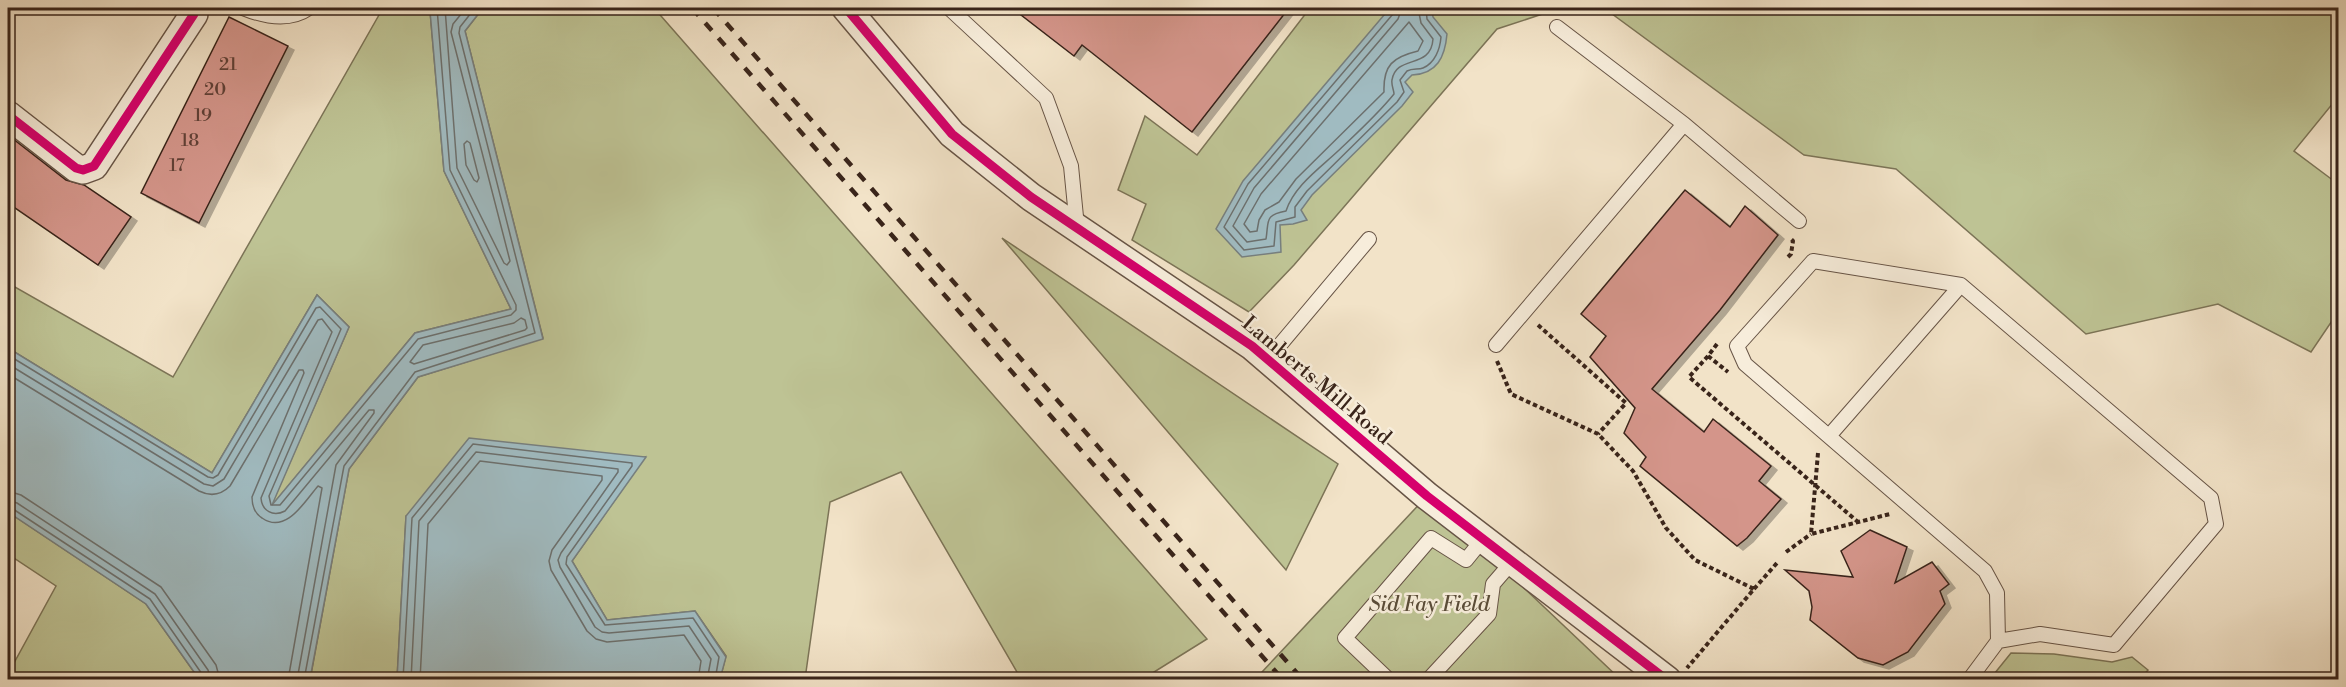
<svg xmlns="http://www.w3.org/2000/svg" width="2346" height="687" viewBox="0 0 2346 687" font-family="'Libre Bodoni',serif">
  <style>
    .green { fill: #bec394; stroke: #7c7457; stroke-width: 1.5 }
    .water { fill: #a0bbc1; stroke: #777f7e; stroke-width: 1.5 }
    .lines { fill: none; stroke-linecap: round; stroke-linejoin: round }
    .shore { stroke: #6c706e; stroke-width: 1.5 }
    .building { fill: #d4958a; stroke: #39241a; stroke-width: 1.5; filter: url(#shadow) }
    .lane-casing { stroke: #675446; stroke-width: 16 }
    .street-casing { stroke: #675446; stroke-width: 30 }
    .path { stroke: #39241a; stroke-width: 4; stroke-dasharray: 4.5 3; stroke-linecap: butt }
    .lane { stroke: #f7eddb; stroke-width: 14 }
    .street { stroke: #f7eddb; stroke-width: 27 }
    .rail { stroke: #39241a; stroke-width: 4.5; stroke-dasharray: 10 10; stroke-linecap: butt }
    .cycleway-casing { stroke: #f7eddb; stroke-width: 13 }
    .cycleway { stroke: #d6006c; stroke-width: 9 }
    .labels { text-anchor: middle; stroke-width: 5; stroke-linejoin: round; paint-order: stroke }
    .number-label { font-size: 18px; fill: #604036 }
    .street-label { font-size: 21px; fill: #39241a; stroke: #f7eddb }
    .park-label { font-size: 21px; font-style: italic; fill: #5a4c38; stroke: #f7eddb }
  </style>
  <defs>
    <filter id="shadow"><feDropShadow dx="6" dy="4" stdDeviation="0" flood-color="#0004"/></filter>
  </defs>
  <rect width="100%" height="100%" fill="#f2e3c8"/>
  <filter id="stains"><feTurbulence type="fractalNoise" baseFrequency=".00333" numOctaves="4"/><feColorMatrix values="0 0 0 0 .2 0 0 0 0 .09 0 0 0 0 .02 0 0 0 .5 -.17"/></filter>
  <radialGradient id="worn" r=".72"><stop offset=".6" stop-color="#630" stop-opacity="0"/><stop offset="1" stop-color="#630" stop-opacity=".3"/></radialGradient>
  <path class="green" d="M383 8H433L430 11 444 171 511 309 415 333 270 508 349 327 317 295 212 473 8 348V283L173 377Z
    M483 8H654L1207 639 1154 672 1159 679H1021L901 472 830 502 805 679H720L726 656 695 611 607 620 572 561 645 457 406 516 397 679 310 680 349 469 418 377 543 338 465 31Z
    M1310 8H1556L1555 10 1497 29 1294 265 1249 312 1132 240 1146 204 1118 190 1145 116 1197 155Z
    M1604 8H2338V97L2294 151 2338 184V312L2311 352 2218 304 2086 334 1896 169 1804 155Z
    M1002 238 1338 464 1286 570Z
    M1427 496 1620 679 1270 680 1262 672Z
    M8 512 146 604 199 679H8V674L56 586 8 554Z
    M2011 653 2054 654 2112 662 2132 657 2148 670 2140 679H1990Z"/>
  <path class="water" d="M433 8H483L465 31 543 339 418 377 349 469 310 679H199L146 604 8 512V348L212 473 317 295 349 327 272 505 415 333 511 309 444 171 430 11Z
    M1390 8H1432L1433 17 1447 34C1445 57 1437 74 1412 75L1405 82 1413 92 1402 106 1312 195 1301 210 1307 220 1293 224 1280 225 1281 252 1242 257 1216 229 1243 181Z
    M469 438 646 457 572 561 607 620 695 611 726 657 720 679H397L406 516Z"/>
  <g class="lines">
    <path class="shore" d="M445 8 457 168 504 263 507 265 510 261 451 32 453 24 466 8
      M1394 8 1393 14 1248 184 1224 227 1244 250 1274 246 1276 222 1295 217V207L1307 191 1397 102 1404 92 1400 80 1407 71C1413 68 1418 70 1423 68 1435 63 1440 49 1441 37L1427 19 1426 8
      M1402 8 1398 19 1254 188 1233 226 1247 242 1266 239C1269 221 1264 215 1286 211 1294 186 1320 168 1338 151 1357 133 1378 114 1394 94 1394 90 1391 85 1392 80 1396 54 1431 70 1433 39L1421 23 1418 8
      M1409 22 1423 41 1418 51C1393 57 1383 65 1384 92L1296 179 1279 202 1265 210 1259 220 1257 231 1250 232 1244 224 1261 194Z
      M467 141 470 143 479 178 477 182 474 180 466 165 464 144Z
      M521 318 525 320 527 328 525 330 414 364 410 362 423 345 514 323Z
      M8 355 208 477 213 478 218 475 316 308 320 307 341 329 269 496 271 505H280L418 339 511 315 516 310V305L450 170 437 8
      M8 364 204 484 213 486 224 479 318 320 322 319 332 332 261 498C262 511 273 517 285 511L369 410H374V413L336 465 297 680
      M8 374 199 491C211 497 221 495 230 486L299 370H303L304 373 252 497C252 506 254 513 262 518 286 535 305 501 318 486L322 488 288 680
      M8 491 21 495 161 587 216 665 220 680
      M8 500 17 503 155 594 208 670 211 680
      M8 508 13 509 150 599 202 674 203 680
      M304 680 344 466 415 372 535 333 459 33 460 27 475 8
      M403 680 412 518 473 444 632 463V466L567 557 566 564 605 625 693 618 719 657 715 680
      M411 680 419 521 476 452 618 469V472L561 553 558 560 560 567 595 627 602 632 609 633 689 626 711 659 707 680
      M420 680 428 524 480 461 602 476V480L552 550 549 561 551 570 587 631 596 639 607 642 684 635 701 661 698 680"/>
  </g>
  <path class="building" d="M1012 8H1289L1192 132 1082 45 1074 56Z
    M229 17 288 46 199 223 141 193Z
    M8 135 66 180 84 185 131 217 98 265 8 203Z
    M1685 190 1730 227 1745 206 1778 235 1720 310 1652 389 1704 432 1713 419 1771 466 1759 481 1781 499 1747 538 1737 546 1640 466 1646 457 1624 433 1635 408 1590 357 1606 336 1581 314Z
    M1870 530 1907 547 1895 583 1932 562 1949 584 1940 591 1945 604 1908 652 1883 665 1858 658 1810 620 1812 607 1809 591 1785 570 1853 577 1841 551Z"/>
  <g class="lines">
    <defs>
      <path id="lane" d="M243 8C265 17 289 22 309 8
        M949 8 1046 98 1071 166 1077 227
        M1557 27 1684 124
        M1496 345 1684 124 1799 221
        M1268 359 1369 239
        M1829 436 1961 285
        M1389 680 1345 638 1431 538 1466 560 1483 539
        M1428 680 1489 614 1493 584 1512 562
        M1969 680 1998 641 1997 593 1985 571 1745 364 1737 346 1813 261 1961 285 2211 498 2216 524 2114 645 2040 634 1998 641"/>
      <path id="street" d="M846 8 952 134 1031 197 1252 346 1427 496 1667 680
        M8 115 76 168 83 170 94 166 194 14V8"/>
    </defs>
    <use href="#lane" class="lane-casing"/>
    <use href="#street" class="street-casing"/>
    <path class="path" d="M1788 257 1791 254 1793 241 1791 239
      M1538 325 1626 403 1598 434
      M1717 344 1708 356 1728 372
      M1708 356 1689 377 1858 522
      M1497 361 1511 394 1598 434 1633 471 1666 528 1695 560 1754 589 1687 668
      M1818 453 1811 534 1890 514
      M1786 552 1811 534
      M1754 589 1777 563"/>
    <use href="#lane" class="lane"/>
    <use href="#street" class="street"/>
    <path class="rail" d="M692 8 1283 680
      M713 8 1303 680"/>
    <defs>
      <path id="cycleway" d="M846 8 952 134 1031 197 1252 346 1427 496 1667 680
        M8 115 76 168 83 170 94 166 194 14V8"/>
    </defs>
    <use href="#cycleway" class="cycleway-casing"/>
    <use href="#cycleway" class="cycleway"/>
  </g>
  <g class="labels">
    <g class="number-label">
      <text x="228" y="70">21</text>
      <text x="215" y="95">20</text>
      <text x="203" y="121">19</text>
      <text x="190" y="146">18</text>
      <text x="177" y="171">17</text>
    </g>
    <g class="street-label">
      <text transform="translate(1317 380) rotate(40)" y="7">Lamberts Mill Road</text>
    </g>
    <g class="park-label">
      <text x="1429" y="611">Sid Fay Field</text>
    </g>
  </g>
  <rect width="2346" height="687" fill="none" stroke="#f2e3c8" stroke-width="30"/>
  <rect x="9" y="9" width="2328" height="669" fill="none" stroke="#39241a" stroke-width="3"/>
  <rect x="15" y="15" width="2316" height="657" fill="none" stroke="#39241a" stroke-width="1.5"/>
  <rect width="100%" height="100%" filter="url(#stains)"/>
  <rect width="100%" height="100%" fill="url(#worn)"/>
</svg>
